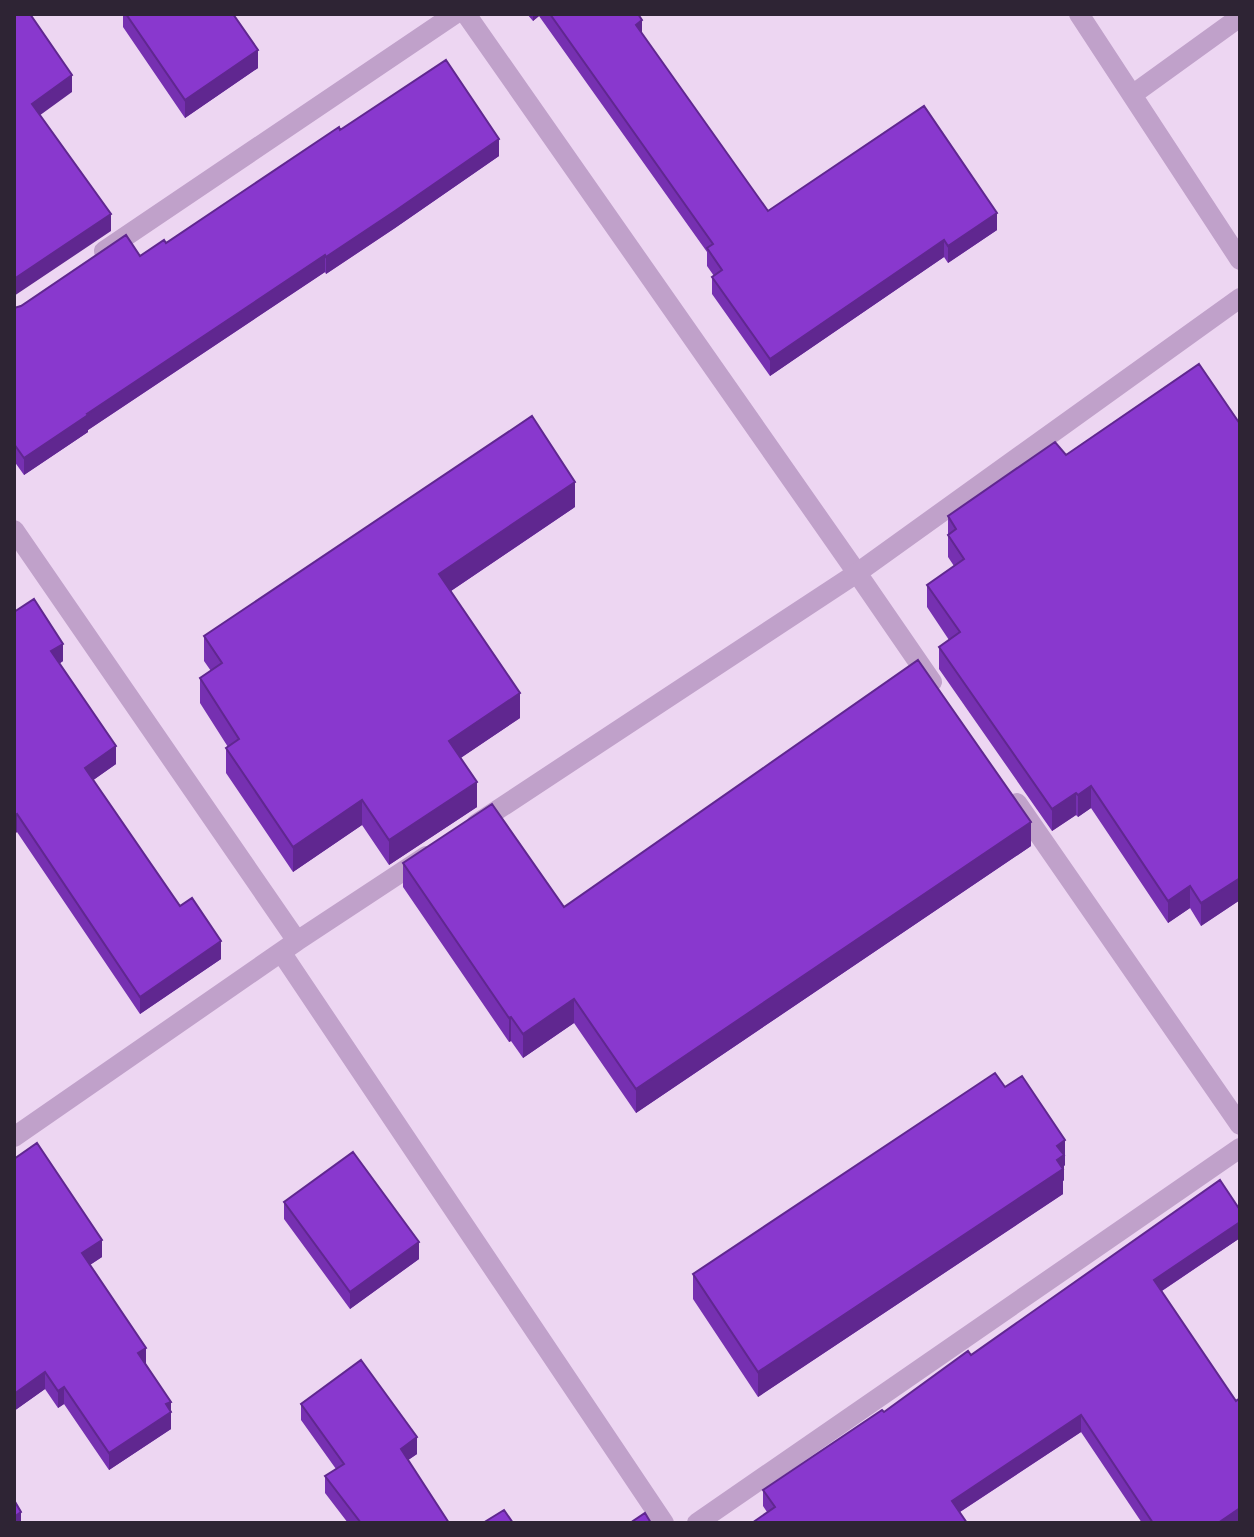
<svg xmlns="http://www.w3.org/2000/svg" width="1254" height="1537" viewBox="0 0 1254 1537" font-family="'Nunito Sans',sans-serif">
  <style>
    .lines { fill: none; stroke-linecap: round; stroke-linejoin: round }
    .service { stroke: #c0a1ca; stroke-width: 20 }
    .minor { stroke: #c0a1ca; stroke-width: 20 }
    .wall { fill: #7630b1 }
    .shaded-wall { fill: #602790 }
    .building { fill: #8938ce; stroke: #602790; stroke-width: 2 }
  </style>
  <rect width="100%" height="100%" fill="#edd6f2"/>
  <g class="lines">
    <path class="service" d="M466 14 857 573
      M1079 14 1240 260
      M1132 95 1240 17"/>
    <path class="minor" d="M104 251 455 14
      M14 530 297 941
      M857 573 932 682
      M1017 803 1240 1125
      M476 824 857 573 1240 298
      M281 952 664 1523
      M14 1137 297 941 426 856
      M697 1523 1240 1148"/>
  </g>
  <path class="wall" d="M123 14H233L258 68 185 118 123 27Z
    M527 14H638L642 34 768 211 997 230 948 263 944 257 770 376 712 294V277L714 276 707 266V252L539 16 533 21Z
    M340 130 499 156 395 228 326 274 325 272 88 430V432L24 475 14 461V308L140 256 166 243Z
    M1240 424V900L1201 926 1190 908 1168 923 1091 808 1078 817 1076 815 1052 831 939 669V647L949 640 927 607V585L954 566 948 557V516L1066 455Z
    M575 507 451 591 520 718 460 758 477 807 389 865 362 825 293 872 226 773V748L228 747 200 703V678L211 671 204 661V636Z
    M14 612 63 661 59 664 116 764 93 780 180 906 221 959 140 1014 17 832 14 834Z
    M1031 846 636 1113 574 1023 523 1058 511 1041 509 1042 403 887V863L564 907Z
    M14 1159 102 1257 90 1265 146 1365 171 1402V1429L109 1470 64 1404 58 1408 45 1389 14 1411Z
    M1065 1165 1064 1166V1180L1063 1181V1194L758 1397 693 1299V1274Z
    M284 1202 419 1259 350 1309 284 1219Z
    M1240 1238 1162 1291 1240 1523H1142L1081 1432 960 1512H767L763 1506V1490L971 1355Z
    M301 1404 417 1454 408 1460 449 1523H348L325 1493V1476L336 1469 301 1420Z"/>
  <path class="shaded-wall" d="M533 14H539V16L533 21Z
    M642 20V37L636 25Z
    M258 50V68L185 118V100Z
    M72 75V92L32 121V104Z
    M499 139V156L395 228 326 274V257Z
    M997 213V230L948 263V246Z
    M111 214V231L14 296V279Z
    M944 240V257L770 376V359Z
    M325 255V272L88 430V432L24 475V458L87 414Z
    M575 482V507L439 599V574Z
    M63 644V661L51 669V651Z
    M520 693V718L449 766V741Z
    M116 746V764L85 786V768Z
    M477 782V807L389 865V840Z
    M1091 786V808L1078 817V795Z
    M1076 793V815L1052 831V809Z
    M362 800V825L293 872V847Z
    M17 814V832L14 834V816Z
    M1031 822V846L636 1113V1089Z
    M1240 878V900L1201 926V903Z
    M1190 886V908L1168 923V901Z
    M221 941V959L140 1014V997Z
    M574 999V1023L523 1058V1034Z
    M511 1017V1041L509 1042V1018Z
    M1065 1140V1165L1064 1166V1180L1063 1181V1194L758 1397V1372Z
    M1240 1222V1238L1154 1296V1280Z
    M102 1240V1257L82 1270V1253Z
    M419 1242V1259L350 1309V1292Z
    M146 1348V1364L138 1370V1353Z
    M45 1372V1389L14 1411V1394Z
    M64 1387V1404L58 1408V1391Z
    M171 1402V1429L109 1470V1453L166 1404Z
    M1081 1415V1432L952 1517V1501Z
    M417 1437V1454L401 1465V1449Z
    M1240 1508V1523H1218Z
    M21 1512V1523H14V1517Z"/>
  <path class="building" d="M14 14H30L72 75 32 104 111 214 14 279Z
    M126 14H233L258 50 185 100Z
    M550 14H638L642 20 636 25 768 211 924 106 997 213 948 246 944 240 770 359 712 277 722 270 707 248 713 244Z
    M446 60 499 139 395 211 326 257 325 255 87 414 88 415 24 458 14 444V308L21 306 126 235 140 256 164 240 166 243 339 127 340 130Z
    M1199 364 1240 424V878L1201 903 1190 886 1168 901 1091 786 1078 795 1076 793 1052 809 939 647 960 632 927 585 964 559 948 535 956 529 948 516 1055 442 1066 455Z
    M532 416 575 482 439 574 520 693 449 741 477 782 389 840 362 800 293 847 226 748 239 739 200 678 222 663 204 636Z
    M34 599 63 644 51 651 116 746 85 768 180 906 192 898 221 941 140 997 17 814 14 816V612Z
    M918 660 1031 822 636 1089 574 999 523 1034 511 1017 509 1018 403 863 492 804 564 907Z
    M995 1073 1005 1087 1022 1076 1065 1140 1057 1146 1064 1155 1057 1160 1063 1169 758 1372 693 1274Z
    M37 1143 102 1240 82 1253 146 1348 138 1353 171 1402 166 1404 171 1412 109 1453 64 1387 58 1391 45 1372 14 1394V1159Z
    M353 1152 419 1242 350 1292 284 1202Z
    M1220 1180 1240 1210V1222L1154 1280 1236 1401 1240 1398V1508L1218 1523H1153L1081 1415 952 1501 967 1523H752L775 1507 763 1490 882 1410 884 1412 968 1351 971 1355Z
    M361 1360 417 1437 401 1449 449 1523H361L325 1476 344 1464 301 1404Z
    M14 1500 21 1512 14 1517Z
    M504 1510 513 1523H483Z
    M645 1513 651 1523H630Z"/>
  <rect width="1254" height="1537" fill="none" stroke="#2e2434" stroke-width="32"/>
</svg>
